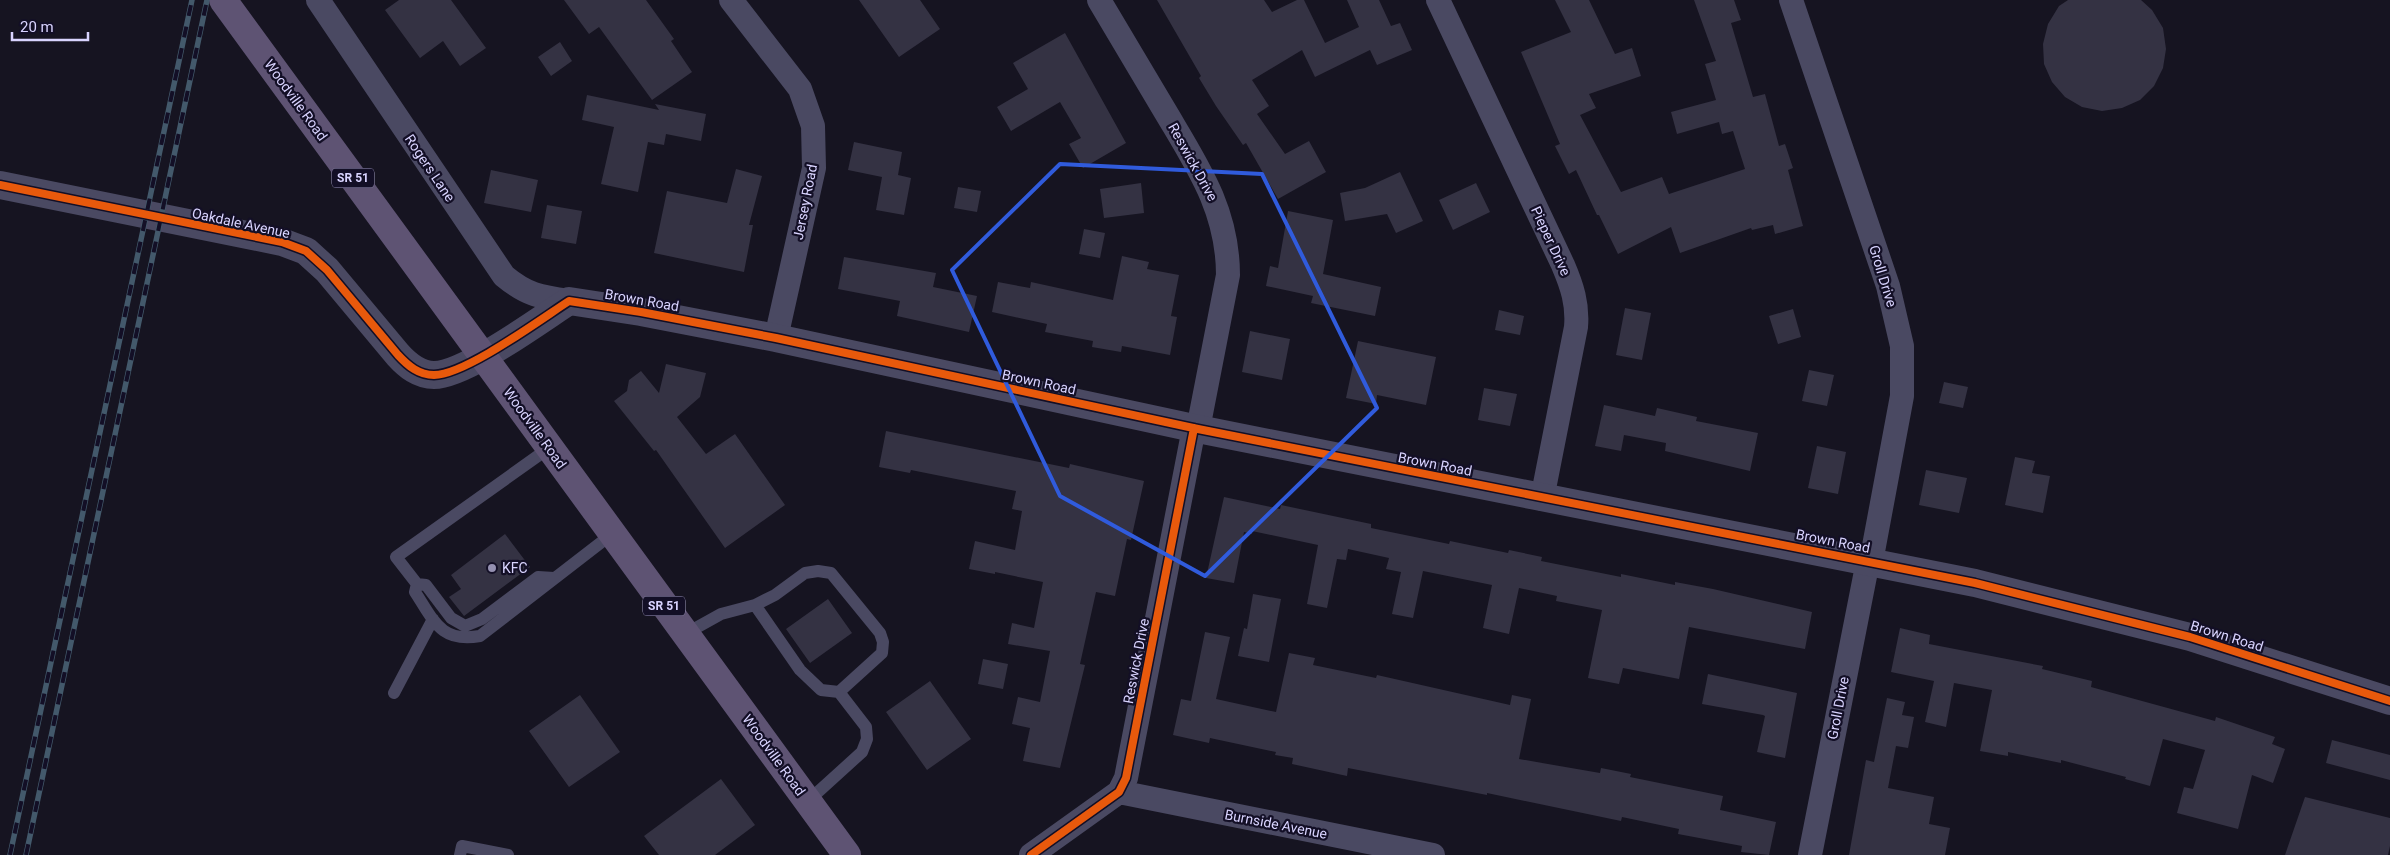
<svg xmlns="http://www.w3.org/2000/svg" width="2390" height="855" viewBox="0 0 2390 855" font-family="Roboto,sans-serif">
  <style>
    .building { fill: #343243 }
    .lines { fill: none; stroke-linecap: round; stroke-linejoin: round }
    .service { stroke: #4a4962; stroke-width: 12 }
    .minor { stroke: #4a4962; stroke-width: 24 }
    .tertiary { stroke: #4a4962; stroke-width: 28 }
    .primary { stroke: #5e5373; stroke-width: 28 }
    .rail-casing { stroke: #43596b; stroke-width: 5.5 }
    .rail { stroke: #130f26; stroke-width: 4; stroke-dasharray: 11; stroke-linecap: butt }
    .cycleway-casing { stroke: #130f26; stroke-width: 11 }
    .cycleway { stroke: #e8590c; stroke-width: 8 }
    .marked { fill: none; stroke: #305bdc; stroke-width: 4; stroke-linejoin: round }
    .poi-dot { fill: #9591b1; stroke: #130f26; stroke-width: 2 }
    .labels { text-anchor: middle; stroke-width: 4.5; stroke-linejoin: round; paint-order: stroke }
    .shield { fill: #130f26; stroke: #9e99be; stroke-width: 1 }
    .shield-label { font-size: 12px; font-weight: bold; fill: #d9d4ff }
    .street-label { font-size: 14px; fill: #d9d4ff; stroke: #130f26 }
    .poi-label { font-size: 14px; fill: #d9d4ff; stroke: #130f26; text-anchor: start }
  </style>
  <rect width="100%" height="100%" fill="#161421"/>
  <path class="building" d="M399 0H451L486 48 460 66 443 41 420 58 385 10Z
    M564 0H646L674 39 671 41 692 72 652 100 599 27 589 34Z
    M859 0H920L940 29 899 57Z
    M1157 0H1264L1272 12 1297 0H1304L1325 43 1359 27 1347 0H1379L1391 26 1400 23 1412 50 1377 65 1370 50 1315 77 1302 50 1252 80 1269 106 1257 114 1285 154 1309 141 1326 172 1278 199 1246 143 1243 145 1216 106 1199 78 1201 76Z
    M1555 0H1589L1615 54 1632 48 1641 76 1589 94 1596 108 1580 115 1621 192 1662 177 1669 194 1745 169 1733 131 1722 134 1719 122 1677 134 1671 112 1716 100 1705 64 1716 61 1694 0H1734L1741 20 1731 23 1753 97 1765 94 1779 146 1785 144 1793 168 1788 170 1803 226 1775 234 1773 225 1752 230 1751 228 1680 253 1671 227 1618 254 1599 215H1597L1576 170 1569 174 1555 146 1560 144 1521 52 1571 32Z
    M2068 0H2141L2152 10 2163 28 2166 49 2163 68 2154 86 2140 100 2122 108 2102 111 2082 107 2065 97 2052 82 2044 64 2043 44 2048 24 2059 6Z
    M1065 33 1126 143 1083 168 1069 144 1081 138 1060 102 1011 131 997 107 1028 89 1013 63Z
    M560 42 572 61 551 76 538 57Z
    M587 95 659 110 655 104 706 114 701 141 666 134 664 145 648 142 638 192 601 184 614 127 582 120Z
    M854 142 902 152 898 175 911 178 904 215 876 210 882 177 848 170Z
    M736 169 762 176 749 225H753L744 272 654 253 667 191 727 203Z
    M491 170 538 180 531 212 484 203Z
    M1400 172 1423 221 1396 233 1387 214 1345 221 1340 193 1365 188Z
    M1141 183 1144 213 1104 218 1100 189Z
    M1476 183 1490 212 1453 230 1439 200Z
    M958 187 981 191 977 212 954 208Z
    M547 205 582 211 576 244 541 238Z
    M1288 211 1333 220 1323 274 1381 287 1375 316 1311 303 1313 296 1266 286 1270 266 1278 268Z
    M1084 229 1105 233 1100 258 1079 254Z
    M1122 256 1149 262 1147 269 1179 275 1171 316 1177 317 1170 355 1122 346 1121 352 1092 347 1093 341 1045 332 1047 324 992 312 998 282 1030 288 1031 282 1113 300Z
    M844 257 936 273 933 287 977 296 969 332 897 316 900 301 838 289Z
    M1625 308 1651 313 1642 360 1616 355Z
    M1793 309 1801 337 1778 344 1769 316Z
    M1499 310 1524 316 1520 335 1495 330Z
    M1250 331 1290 339 1282 380 1242 372Z
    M1358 341 1436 357 1426 405 1377 395 1376 404 1346 398Z
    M666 364 706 373 700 397 677 417 706 454 735 434 785 505 725 548 656 450 654 451 614 401 627 391 629 380 641 371 659 393Z
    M1809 370 1834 375 1827 406 1802 401Z
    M1944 382 1968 387 1963 408 1939 403Z
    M1484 388 1517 394 1510 426 1478 420Z
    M1604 405 1655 416 1657 408 1697 417 1696 421 1758 433 1750 471 1665 451 1666 443 1624 435 1621 451 1595 446Z
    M886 431 1069 468 1070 464 1144 481 1131 540 1127 539 1115 596 1096 592 1080 664 1085 665 1060 768 1023 761 1030 728 1012 724 1018 697 1040 702 1050 651 1008 644 1012 623 1034 628 1043 582 995 572V574L969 569 975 541 1015 550 1022 511 1012 509 1016 491 911 470 910 473 879 467Z
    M1817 446 1846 452 1838 494 1808 488Z
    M2015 457 2035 461 2032 473 2050 476 2043 513 2005 505Z
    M1926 470 1967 478 1959 513 1919 505Z
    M1224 497 1280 509 1281 505 1371 524V528L1449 544 1450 541 1508 553 1509 550 1542 557 1541 561 1621 577V574L1675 585V582L1713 589 1812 612 1805 649 1689 627 1679 679 1623 668 1619 684 1588 678 1602 610 1556 601 1557 596 1519 588 1509 634 1483 628 1492 585 1423 571 1413 618 1392 614 1401 572 1386 569 1389 558 1348 549 1346 560 1337 559 1327 608 1307 604 1318 545 1252 531V534L1244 532 1234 583 1206 578Z
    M505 534 530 567 464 616 449 597 461 589 451 575Z
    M1253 594 1281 599 1269 662 1238 656 1244 628 1247 629Z
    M828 599 852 633 810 663 786 629Z
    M1900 628 1930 635 1929 644 2043 666 2042 669 2092 681 2091 687 2215 721 2216 717 2275 737 2272 744 2285 749 2273 783 2252 775 2238 829 2177 813 2184 787 2193 789 2205 750 2163 739 2150 786 2125 779 2126 777 2061 760V763L2008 752V756L1980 751 1992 690 1954 683 1946 727 1925 722 1934 681 1891 672Z
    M1205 632 1230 637 1216 699 1276 712 1289 653 1315 658 1313 665 1376 678 1377 675 1510 705 1512 695 1531 699 1519 759 1600 773 1601 768 1631 774 1630 777 1723 796 1720 810 1776 822 1769 855 1741 852 1742 846 1678 834 1679 829 1622 817 1621 821 1487 793V795L1348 768 1347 776 1292 764 1293 758 1275 755 1276 752 1210 738 1209 743 1173 735 1181 699 1191 701Z
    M983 659 1008 664 1003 689 978 684Z
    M1708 674 1797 693 1785 758 1757 752 1765 716 1763 715 1702 704Z
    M930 681 971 739 927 770 886 712Z
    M580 695 620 752 569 787 529 731Z
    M1887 698 1905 702 1902 715 1914 717 1908 748 1896 746 1888 788 1934 797 1929 824 1950 828 1945 855H1849L1866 760 1874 762Z
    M2332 740 2390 755V780L2326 763Z
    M721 779 755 825 715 855H659L644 836Z
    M2305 797 2390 818V846L2388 855H2285Z"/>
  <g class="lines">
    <path class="service" d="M549 448 396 557 417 584 426 585 451 618 465 626 482 619 538 577 554 578
      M417 584 415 592C434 621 441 643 480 636L612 534
      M755 605 800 670 821 690 839 692
      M685 634 721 614 755 605 775 595 805 573 818 571 831 573 880 633 883 642 882 653 839 692 866 727 867 739 862 752 808 801
      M394 693 433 619
      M460 855 462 846 508 855"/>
    <path class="minor" d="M318 0 504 276C527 295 540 297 569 301
      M731 0 800 89 813 126 814 168 776 338
      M1099 0C1121 37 1143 74 1165 111 1197 165 1228 210 1228 275L1198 429
      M1438 0 1563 265C1572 286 1578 304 1576 327L1542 499
      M1791 0 1888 286 1902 346V396L1871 562
      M1119 792 1433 855
      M1031 855 1119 792 1126 778 1194 428
      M1810 855 1868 561"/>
    <path class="tertiary" d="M0 185 282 242 306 251 327 270 398 355C408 366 419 375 434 375 465 375 541 319 569 301L641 312 776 338 1198 429 1975 583 2190 637 2390 701"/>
    <path class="primary" d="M223 0 847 855"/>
    <defs>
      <path id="rail" d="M10 855 192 0
        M26 855 207 0"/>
    </defs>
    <use href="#rail" class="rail-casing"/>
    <use href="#rail" class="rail"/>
    <defs>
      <path id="cycleway" d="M0 185 282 242 306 251 327 270 398 355C408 366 419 375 434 375 465 375 541 319 569 301L641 312 776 338 1198 429 1975 583 2190 637 2390 701
        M1031 855 1119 792 1126 778 1194 428"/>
    </defs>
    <use href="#cycleway" class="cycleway-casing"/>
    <use href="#cycleway" class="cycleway"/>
  </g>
  <path class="marked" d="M1060 164 1262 174 1377 408 1205 576 1060 496 952 270Z"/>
  <circle class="poi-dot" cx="492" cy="568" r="5"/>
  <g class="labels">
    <g class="shield">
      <rect x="332" y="168.5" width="42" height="19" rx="4"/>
      <rect x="643" y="596.5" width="42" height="19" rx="4"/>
    </g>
    <g class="shield-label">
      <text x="353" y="182">SR 51</text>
      <text x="664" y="610">SR 51</text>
    </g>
    <g class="street-label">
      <text transform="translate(296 100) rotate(54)" y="5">Woodville Road</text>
      <text transform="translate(1193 162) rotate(61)" y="5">Reswick Drive</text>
      <text transform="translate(430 168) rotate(56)" y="5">Rogers Lane</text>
      <text transform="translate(805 202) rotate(-79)" y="5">Jersey Road</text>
      <text transform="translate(241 223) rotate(12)" y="5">Oakdale Avenue</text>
      <text transform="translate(1551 241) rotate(65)" y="5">Pieper Drive</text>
      <text transform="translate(1883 276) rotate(73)" y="5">Groll Drive</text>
      <text transform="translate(642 300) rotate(10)" y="5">Brown Road</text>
      <text transform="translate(1039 382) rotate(12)" y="5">Brown Road</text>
      <text transform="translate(535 428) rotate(54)" y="5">Woodville Road</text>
      <text transform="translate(1435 464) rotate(11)" y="5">Brown Road</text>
      <text transform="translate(1833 541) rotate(11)" y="5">Brown Road</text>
      <text transform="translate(2227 636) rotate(17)" y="5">Brown Road</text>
      <text transform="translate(1136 661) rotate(-79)" y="5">Reswick Drive</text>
      <text transform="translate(1838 708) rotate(-79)" y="5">Groll Drive</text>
      <text transform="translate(774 755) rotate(54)" y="5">Woodville Road</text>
      <text transform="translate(1276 824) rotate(11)" y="5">Burnside Avenue</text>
    </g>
    <g class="poi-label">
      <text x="502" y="573">KFC</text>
    </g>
  </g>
  <path d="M12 32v8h76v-8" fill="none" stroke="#d9d4ff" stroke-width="2.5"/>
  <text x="20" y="32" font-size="15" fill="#d9d4ff" stroke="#130f26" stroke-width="4" paint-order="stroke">20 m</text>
</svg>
